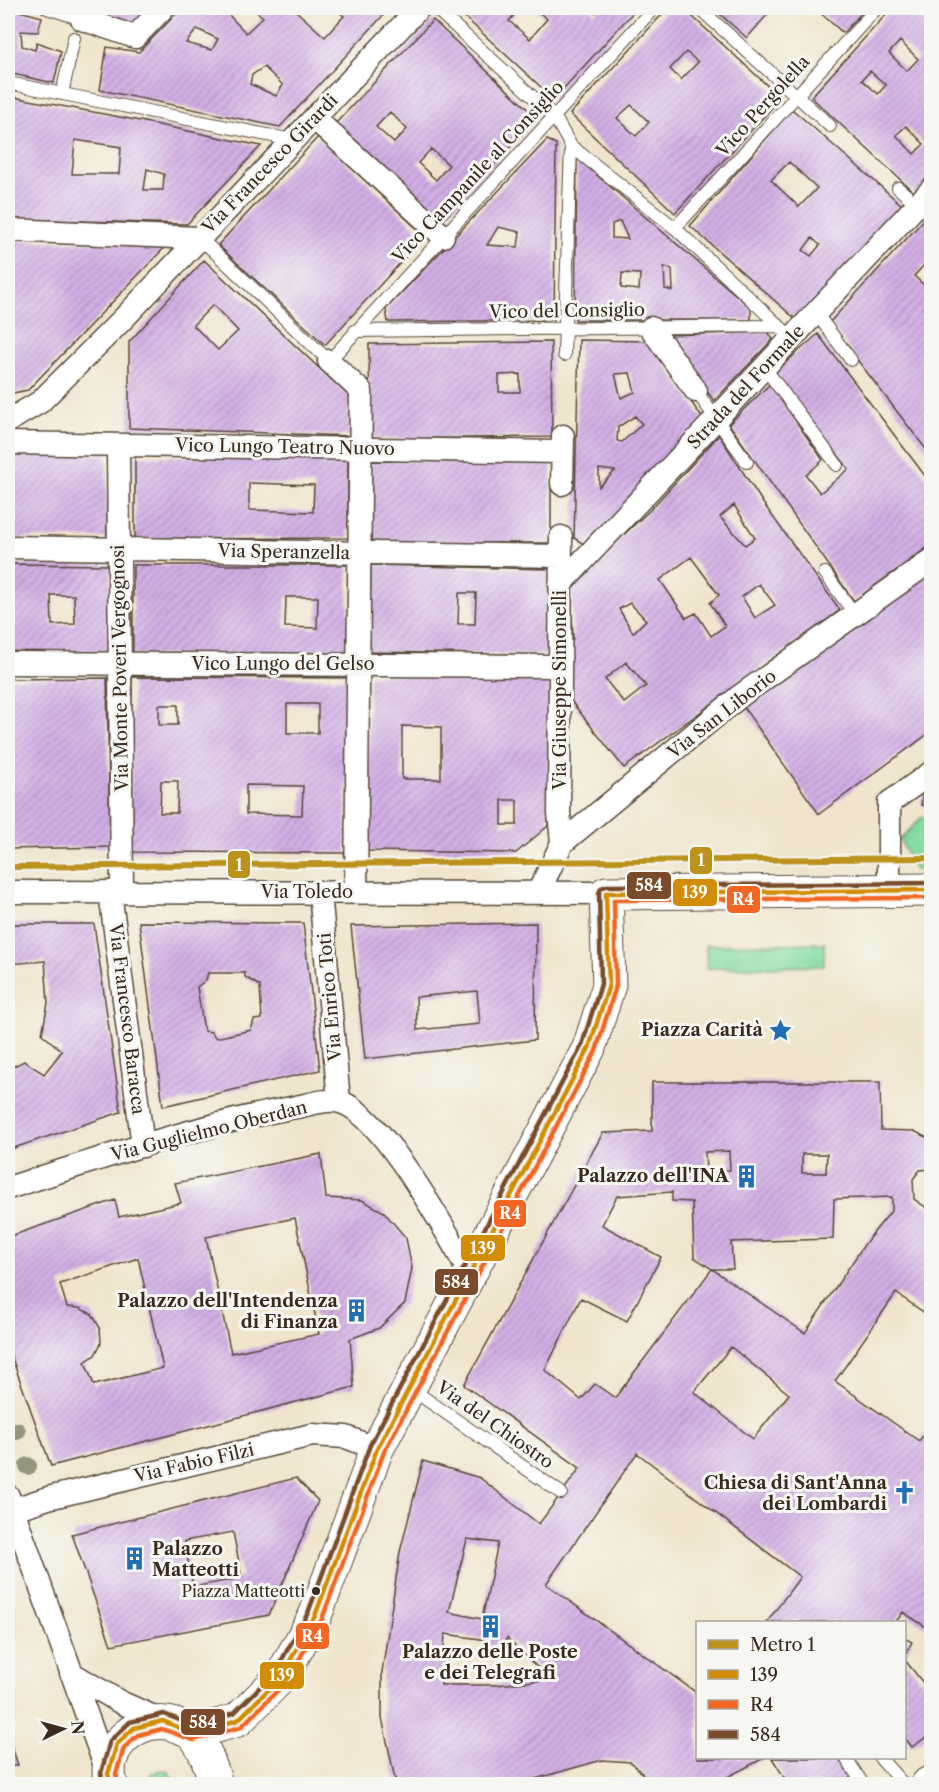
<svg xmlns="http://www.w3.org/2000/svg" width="939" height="1792" viewBox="0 0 939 1792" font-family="'Libre Caslon Text',serif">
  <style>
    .grass { fill: #81daa0; stroke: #5e825f; stroke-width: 1.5 }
    .park { fill: url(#park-tufts); stroke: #5e825f; stroke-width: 1.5 }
    .building { fill: url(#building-hatch); fill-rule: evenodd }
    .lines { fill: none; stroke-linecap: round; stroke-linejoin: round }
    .lane-casing { stroke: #564638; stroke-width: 14 }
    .street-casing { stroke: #564638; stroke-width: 25 }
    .secondary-casing { stroke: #564638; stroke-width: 35 }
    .lane { stroke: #fff; stroke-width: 12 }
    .street { stroke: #fff; stroke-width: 22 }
    .secondary { stroke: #fff; stroke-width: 33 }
    .bus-1-casing { stroke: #f6f6f2; stroke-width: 9 }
    .bus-2-casing { stroke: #f6f6f2; stroke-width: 9 }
    .bus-3-casing { stroke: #f6f6f2; stroke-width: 9 }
    .bus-1 { stroke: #d18d06; stroke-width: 4.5 }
    .bus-2 { stroke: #f26522; stroke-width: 4.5 }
    .bus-3 { stroke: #7a4b2a; stroke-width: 4.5 }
    .metro-1-casing { stroke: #f6f6f2; stroke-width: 10 }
    .metro-1 { stroke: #ba921c; stroke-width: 6 }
    .tree { fill: #95967e }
    .bus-dot { fill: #3b2a1e; stroke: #f6f6f2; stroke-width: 2 }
    .labels { text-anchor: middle; stroke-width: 6; stroke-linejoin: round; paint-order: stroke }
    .bus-label { font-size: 16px; fill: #3b2a1e; stroke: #f6f6f2; text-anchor: end }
    .street-label { font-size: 18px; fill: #3b2a1e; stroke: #f6f6f2 }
    .poi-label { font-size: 18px; font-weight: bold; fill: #3b2a1e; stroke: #f6f6f2; text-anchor: end }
    .line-badge { stroke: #f6f6f2; stroke-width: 2 }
    .badge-label { font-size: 16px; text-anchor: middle; font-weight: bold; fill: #fff }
  </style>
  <defs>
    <pattern id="park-tufts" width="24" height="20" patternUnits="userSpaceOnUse" patternTransform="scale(1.5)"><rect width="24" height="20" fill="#81daa0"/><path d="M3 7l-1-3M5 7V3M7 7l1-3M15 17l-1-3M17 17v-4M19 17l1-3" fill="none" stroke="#70bb89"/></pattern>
    <pattern id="building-hatch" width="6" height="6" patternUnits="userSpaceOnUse" patternTransform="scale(1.5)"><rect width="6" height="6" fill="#d2afe6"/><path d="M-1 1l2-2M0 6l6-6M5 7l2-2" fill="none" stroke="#ac8fba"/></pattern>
  </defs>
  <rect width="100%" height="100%" fill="#f6f6f2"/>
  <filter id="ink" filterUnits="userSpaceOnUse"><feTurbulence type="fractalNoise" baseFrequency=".0167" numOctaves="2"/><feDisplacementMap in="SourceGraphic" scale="12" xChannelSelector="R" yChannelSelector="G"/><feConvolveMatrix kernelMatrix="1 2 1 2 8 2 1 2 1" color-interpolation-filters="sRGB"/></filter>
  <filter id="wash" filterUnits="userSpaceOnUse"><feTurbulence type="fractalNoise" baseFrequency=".008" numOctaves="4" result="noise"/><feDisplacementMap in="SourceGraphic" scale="24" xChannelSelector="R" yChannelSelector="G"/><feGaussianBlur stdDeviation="1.35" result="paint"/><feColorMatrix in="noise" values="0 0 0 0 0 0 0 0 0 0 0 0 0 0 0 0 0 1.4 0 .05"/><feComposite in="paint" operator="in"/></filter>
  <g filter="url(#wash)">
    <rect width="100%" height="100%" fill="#efe5cc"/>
    <path class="grass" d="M922 817H931V871L915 870 900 840Z
      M824 943V966L707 968 706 945Z"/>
    <path class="park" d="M162 1770 169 1772 175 1784H148L151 1774Z"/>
    <g id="blocks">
      <path class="building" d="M8 8 42 17 38 32 21 31 22 46 35 50 37 42 61 51 54 83 8 73Z
        M93 8H148L133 24 91 12Z
        M182 8H222L246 33 263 17 257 12 261 8H297L295 10 325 37 344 16 334 8H390L280 127 100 90 107 47 139 52ZM197 29 218 39 212 50 186 43ZM264 67 283 85 276 96 250 84 252 75Z
        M455 8H520L509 21 530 39 547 19 534 8H589L595 13 600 8H637L554 99Z
        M668 8H683L781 98 675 213 570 114ZM686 52 698 62 681 80 670 69ZM631 105 649 122 636 136 617 118Z
        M713 8H773L747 38Z
        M815 8H866L843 33Z
        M892 8H924L932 14V104L929 106 932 108V178L917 195 811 97ZM900 41 918 59 907 71 889 53ZM870 71 886 85 878 94 862 80ZM906 126 924 144 914 154 896 135Z
        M433 20 537 118 441 222 336 123ZM390 112 407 129 394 143 376 127ZM431 149 449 165 436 180 418 163Z
        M8 96 125 118 261 146 187 224 8 219ZM75 140 121 147 119 174H72ZM147 169 164 174 163 190H144Z
        M792 109 903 206 800 323 690 226ZM789 162 817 188 799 207 771 180ZM812 238 820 245 811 256 803 250Z
        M318 137 425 236 325 345 218 245Z
        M547 140 556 144 554 320 388 322 386 309ZM498 227 520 232 518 247 487 245Z
        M577 158 751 308V320H575ZM620 221 628 239 612 238V224ZM664 267 672 269 673 291 665 289ZM622 273 640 274 639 290 621 288Z
        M932 211V270L925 264 914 276 924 285 932 276V457L829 323Z
        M8 240 167 245 28 390 8 394Z
        M204 260 350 397V436L129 428V342ZM213 305 238 331 218 350 193 325Z
        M768 332 773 339 714 401 666 335Z
        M818 334 932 485V544L854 601 729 424 770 384 823 460 806 475 820 493 849 469 773 374Z
        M579 340 649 341 705 422 587 546 574 538ZM630 373 635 392 621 398 615 374ZM635 416 642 424 622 442 617 441 618 427ZM599 469 615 471 599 487Z
        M551 342 552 437 370 439 369 344ZM520 374V392H499V375Z
        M719 435 763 503 840 610 624 768 567 696 568 641 573 639 571 584 649 511ZM734 505 755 538 745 545 720 517ZM691 557 719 595 710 603 725 626 711 636 696 613 686 618 660 580ZM759 584 775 605 755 618 742 597ZM630 603 646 620 633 633 619 609ZM626 662 646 686 624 703 605 679Z
        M8 454H107V538H8Z
        M135 456 348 457V538L135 539ZM249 483 314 485 313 512 249 510Z
        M371 461 551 462V543H371Z
        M8 564 110 565V653L8 652ZM51 595H74L75 624 52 625Z
        M133 565H348L349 655H133ZM286 597H318L317 628 285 627Z
        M371 565 550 569 549 655 369 652ZM459 593H476L475 624H458Z
        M932 568V731L819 814 742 705Z
        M369 675 549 677 548 826 516 853 367 851ZM402 726 441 727V779H402ZM502 800H517V825H502Z
        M132 677 347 678 346 853 130 852ZM287 704H318V733H287ZM159 705H178V725H159ZM161 781H178L177 813H160ZM246 785 303 786 302 815 246 814Z
        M107 678 110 847 8 849V679Z
        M932 782V806L921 805 924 787Z
        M139 922 303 923 320 1070 163 1106ZM208 973H245V977L260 986 262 1019 254 1020 251 1030 216 1038 211 1032 204 1031 197 987 206 980Z
        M536 923 535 1040 365 1059 351 926ZM477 991 480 1024 417 1030 416 997Z
        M8 924H94L121 1112 8 1150V1069L24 1061 44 1074 62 1051 42 1034 48 1003 45 961 8 964Z
        M652 1082H880L881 1130 914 1131 932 1140V1169L920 1170 913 1179 914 1199 927 1208 932 1202V1318L896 1293 835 1381 919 1441 932 1424V1631L903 1612 896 1622H767L800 1577 637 1453 546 1584 698 1694V1758H764L714 1784H652L631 1762 602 1760 517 1784H396L382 1718V1672L400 1552 423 1461 480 1478 539 1524 580 1468 464 1385 603 1133 652 1131ZM729 1151 730 1170 706 1171 705 1152ZM802 1154H827L826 1173H802ZM672 1192V1201L692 1202 694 1257 712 1269H733L731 1242 833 1239 834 1199 892 1197V1210L866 1242 805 1333 712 1269 615 1398 595 1384 581 1400 545 1370 581 1298 627 1321 661 1257 602 1225 617 1196ZM731 1347 789 1394 753 1439 694 1392ZM467 1539 498 1543 482 1619 449 1612ZM445 1634 487 1640 486 1646 501 1649 507 1638 543 1673 545 1680 497 1685H441Z
        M321 1154 326 1198 362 1200 384 1212 406 1238 412 1268 405 1303 379 1328 350 1339 354 1387 51 1466 8 1347V1237L115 1200 119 1217 181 1203 175 1183ZM295 1218 319 1334 231 1353 206 1237ZM138 1258 163 1368 94 1385 85 1362 95 1355 101 1343 100 1328 92 1314 79 1308 67 1307 60 1284Z
        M296 1478 318 1501 269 1615 111 1645 72 1534ZM233 1532 242 1578 193 1587 184 1541Z
        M904 1638 912 1642 904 1657Z
        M904 1659 924 1684 932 1679V1733L912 1747 904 1737Z
        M8 1735 18 1765 8 1767Z
        M772 1758H838L853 1775 842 1784H774L784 1777Z"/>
    </g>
  </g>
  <g filter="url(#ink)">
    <use href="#blocks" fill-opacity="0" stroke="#564638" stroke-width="1.5"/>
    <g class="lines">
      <defs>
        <path id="lane" d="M47 8 82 19 84 8
          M435 8 554 116 571 146 675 228 792 338
          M699 8 830 126
          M8 83 292 140
          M62 94 74 38
          M898 188 917 204
          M675 228 877 8
          M200 238 329 361 654 8
          M816 313 851 360
          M355 331 779 326
          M564 355 571 146
          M764 367 837 465
          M696 391 747 462
          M825 573 856 616
          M410 1388 561 1493
          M846 1758 863 1784
          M880 1758 903 1784"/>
        <path id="street" d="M82 19 135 37 163 8
          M314 118 443 236
          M8 230 200 238
          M651 328 696 391
          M329 361 361 391 356 892
          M8 421 40 402 122 320 419 8
          M8 443 562 452
          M118 445 122 892
          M562 484 563 436
          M561 537 559 813 562 843
          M8 547 561 556
          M560 585 932 189
          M8 663 559 666
          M889 890V803L932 772
          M8 892 606 893
          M110 892 143 1146
          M320 892 339 1101
          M538 893 562 843 740 696 932 560
          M8 1188C102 1158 198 1125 296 1107 308 1105 328 1098 340 1102 381 1113 449 1236 470 1274
          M8 1496 108 1774
          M8 1511 48 1498 312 1435 346 1437 377 1449
          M71 1673 120 1702 163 1721"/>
        <path id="secondary" d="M192 1733 238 1720 281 1677 315 1616 377 1449 589 1048 609 985 606 893 932 890
          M111 1784C99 1745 144 1710 180 1727 184 1729 190 1730 192 1733 205 1746 211 1768 216 1784
          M928 1784 932 1782"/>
      </defs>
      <use href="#lane" class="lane-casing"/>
      <use href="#street" class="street-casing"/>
      <use href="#secondary" class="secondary-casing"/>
      <use href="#lane" class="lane"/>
      <use href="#street" class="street"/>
      <use href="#secondary" class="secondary"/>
      <defs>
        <path id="bus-1" d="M111 1784 108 1774 117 1744 134 1728 163 1721 192 1733 238 1720 281 1677 315 1616 377 1449 589 1048 609 985 606 893 932 890"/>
        <path id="bus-2" d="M118 1782 116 1774 124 1748 138 1735 162 1729 193 1740 241 1727 287 1681 322 1619 384 1452 596 1051 616 986 614 900 932 898"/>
        <path id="bus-3" d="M103 1784 101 1773 110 1741 130 1722 164 1714 192 1725 234 1713 275 1672 308 1613 370 1445 582 1045 601 984 599 893 601 888 606 886 932 883"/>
      </defs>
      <use href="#bus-1" class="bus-1-casing"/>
      <use href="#bus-2" class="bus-2-casing"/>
      <use href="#bus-3" class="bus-3-casing"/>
      <use href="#bus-1" class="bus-1"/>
      <use href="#bus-2" class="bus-2"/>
      <use href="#bus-3" class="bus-3"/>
      <defs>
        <path id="metro-1" d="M8 867 932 858"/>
      </defs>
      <use href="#metro-1" class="metro-1-casing"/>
      <use href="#metro-1" class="metro-1"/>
    </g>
    <g class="tree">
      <circle cx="17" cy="1431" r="9"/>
      <circle cx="28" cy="1466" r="9"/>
    </g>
  </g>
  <defs>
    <symbol id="sight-bare" viewBox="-9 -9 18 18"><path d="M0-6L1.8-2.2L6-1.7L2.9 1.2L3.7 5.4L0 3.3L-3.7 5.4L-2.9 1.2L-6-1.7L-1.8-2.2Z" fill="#1f6fb2" stroke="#f6f6f2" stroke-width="2.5" paint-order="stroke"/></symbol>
    <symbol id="building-bare" viewBox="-9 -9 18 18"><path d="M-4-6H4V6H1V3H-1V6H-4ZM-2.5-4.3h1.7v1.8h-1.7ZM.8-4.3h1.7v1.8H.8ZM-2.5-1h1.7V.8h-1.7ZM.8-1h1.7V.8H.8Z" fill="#1f6fb2" stroke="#f6f6f2" stroke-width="2.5" paint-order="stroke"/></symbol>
    <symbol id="church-bare" viewBox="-9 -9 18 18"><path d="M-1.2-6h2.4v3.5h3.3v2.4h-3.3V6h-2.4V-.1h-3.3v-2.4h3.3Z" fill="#1f6fb2" stroke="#f6f6f2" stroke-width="2.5" paint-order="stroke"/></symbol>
  </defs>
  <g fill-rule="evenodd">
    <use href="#sight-bare" x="764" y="1014" width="33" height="33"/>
    <use href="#building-bare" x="730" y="1160" width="33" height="33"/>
    <use href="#building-bare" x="340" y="1294" width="33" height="33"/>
    <use href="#church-bare" x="888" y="1476" width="33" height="33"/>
    <use href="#building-bare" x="118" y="1542" width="33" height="33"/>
    <use href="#building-bare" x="474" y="1610" width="33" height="33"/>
  </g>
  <circle class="bus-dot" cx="316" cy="1591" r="5"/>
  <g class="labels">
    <g class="bus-label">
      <text x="305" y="1597">Piazza Matteotti</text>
    </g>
    <g class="street-label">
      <text transform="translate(763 106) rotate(-48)" y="6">Vico Pergolella</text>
      <text transform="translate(270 164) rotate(-46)" y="6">Via Francesco Girardi</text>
      <text transform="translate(478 172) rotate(-47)" y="6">Vico Campanile al Consiglio</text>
      <text transform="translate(567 311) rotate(-1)" y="6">Vico del Consiglio</text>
      <text transform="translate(746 387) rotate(-47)" y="6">Strada del Formale</text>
      <text transform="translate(285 447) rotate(1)" y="6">Vico Lungo Teatro Nuovo</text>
      <text transform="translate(284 552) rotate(1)" y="6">Via Speranzella</text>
      <text x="283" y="670">Vico Lungo del Gelso</text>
      <text transform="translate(120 668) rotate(-91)" y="6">Via Monte Poveri Vergognosi</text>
      <text transform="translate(560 690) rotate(-90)" y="6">Via Giuseppe Simonelli</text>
      <text transform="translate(722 714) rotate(-38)" y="6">Via San Liborio</text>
      <text x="307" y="898">Via Toledo</text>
      <text transform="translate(330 997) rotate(-95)" y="6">Via Enrico Toti</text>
      <text transform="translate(127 1019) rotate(83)" y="6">Via Francesco Baracca</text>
      <text transform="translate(209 1131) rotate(-14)" y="6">Via Guglielmo Oberdan</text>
      <text transform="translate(495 1425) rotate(35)" y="6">Via del Chiostro</text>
      <text transform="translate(194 1463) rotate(-13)" y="6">Via Fabio Filzi</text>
    </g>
    <g class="poi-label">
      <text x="763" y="1036">Piazza Carità</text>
      <text x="729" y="1182">Palazzo dell'INA</text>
      <text x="338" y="1307">Palazzo dell'Intendenza<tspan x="338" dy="21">di Finanza</tspan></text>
      <text x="887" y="1489">Chiesa di Sant'Anna<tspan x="887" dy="21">dei Lombardi</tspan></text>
      <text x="152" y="1555" text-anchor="start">Palazzo<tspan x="152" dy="21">Matteotti</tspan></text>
      <text x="490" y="1658" text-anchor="middle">Palazzo delle Poste<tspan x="490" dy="21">e dei Telegrafi</tspan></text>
    </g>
  </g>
  <g class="line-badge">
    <rect x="689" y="846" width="24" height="29" rx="6" fill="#ba921c"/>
    <rect x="227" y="850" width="24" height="29" rx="6" fill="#ba921c"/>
    <rect x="626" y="871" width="46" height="29" rx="6" fill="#7a4b2a"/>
    <rect x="672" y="878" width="46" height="29" rx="6" fill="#d18d06"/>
    <rect x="726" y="885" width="35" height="29" rx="6" fill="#f26522"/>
    <rect x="493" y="1199" width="34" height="29" rx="6" fill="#f26522"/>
    <rect x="460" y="1234" width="46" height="28" rx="6" fill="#d18d06"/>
    <rect x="434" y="1268" width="45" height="28" rx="6" fill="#7a4b2a"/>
    <rect x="295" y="1622" width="35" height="28" rx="6" fill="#f26522"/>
    <rect x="259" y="1661" width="46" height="29" rx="6" fill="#d18d06"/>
    <rect x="180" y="1708" width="46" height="28" rx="6" fill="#7a4b2a"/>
  </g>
  <g class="badge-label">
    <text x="701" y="866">1</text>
    <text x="239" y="871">1</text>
    <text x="649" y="891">584</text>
    <text x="695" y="898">139</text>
    <text x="743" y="905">R4</text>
    <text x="510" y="1219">R4</text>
    <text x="483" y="1254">139</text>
    <text x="456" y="1288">584</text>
    <text x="312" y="1642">R4</text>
    <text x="282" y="1681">139</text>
    <text x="203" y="1728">584</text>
  </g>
  <rect width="939" height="1792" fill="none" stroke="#f6f6f2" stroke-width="30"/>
  <rect x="696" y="1621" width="210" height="138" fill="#f6f6f2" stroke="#aba49d" stroke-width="1.5"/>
  <rect x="708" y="1640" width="30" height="9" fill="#ba921c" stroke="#aba49d" stroke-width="1.5"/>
  <text x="750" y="1651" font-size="18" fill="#3b2a1e">Metro 1</text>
  <rect x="708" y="1670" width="30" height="9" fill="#d18d06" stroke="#aba49d" stroke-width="1.5"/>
  <text x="750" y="1681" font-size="18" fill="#3b2a1e">139</text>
  <rect x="708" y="1700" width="30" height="9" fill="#f26522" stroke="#aba49d" stroke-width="1.5"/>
  <text x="750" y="1711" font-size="18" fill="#3b2a1e">R4</text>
  <rect x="708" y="1730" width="30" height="9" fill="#7a4b2a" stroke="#aba49d" stroke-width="1.5"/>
  <text x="750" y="1741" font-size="18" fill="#3b2a1e">584</text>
  <g transform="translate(63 1729) rotate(85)" stroke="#f6f6f2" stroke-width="4.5" paint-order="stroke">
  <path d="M0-4.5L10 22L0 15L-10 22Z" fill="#3b2a1e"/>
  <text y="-9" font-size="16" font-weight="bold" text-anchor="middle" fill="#3b2a1e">N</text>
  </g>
</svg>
